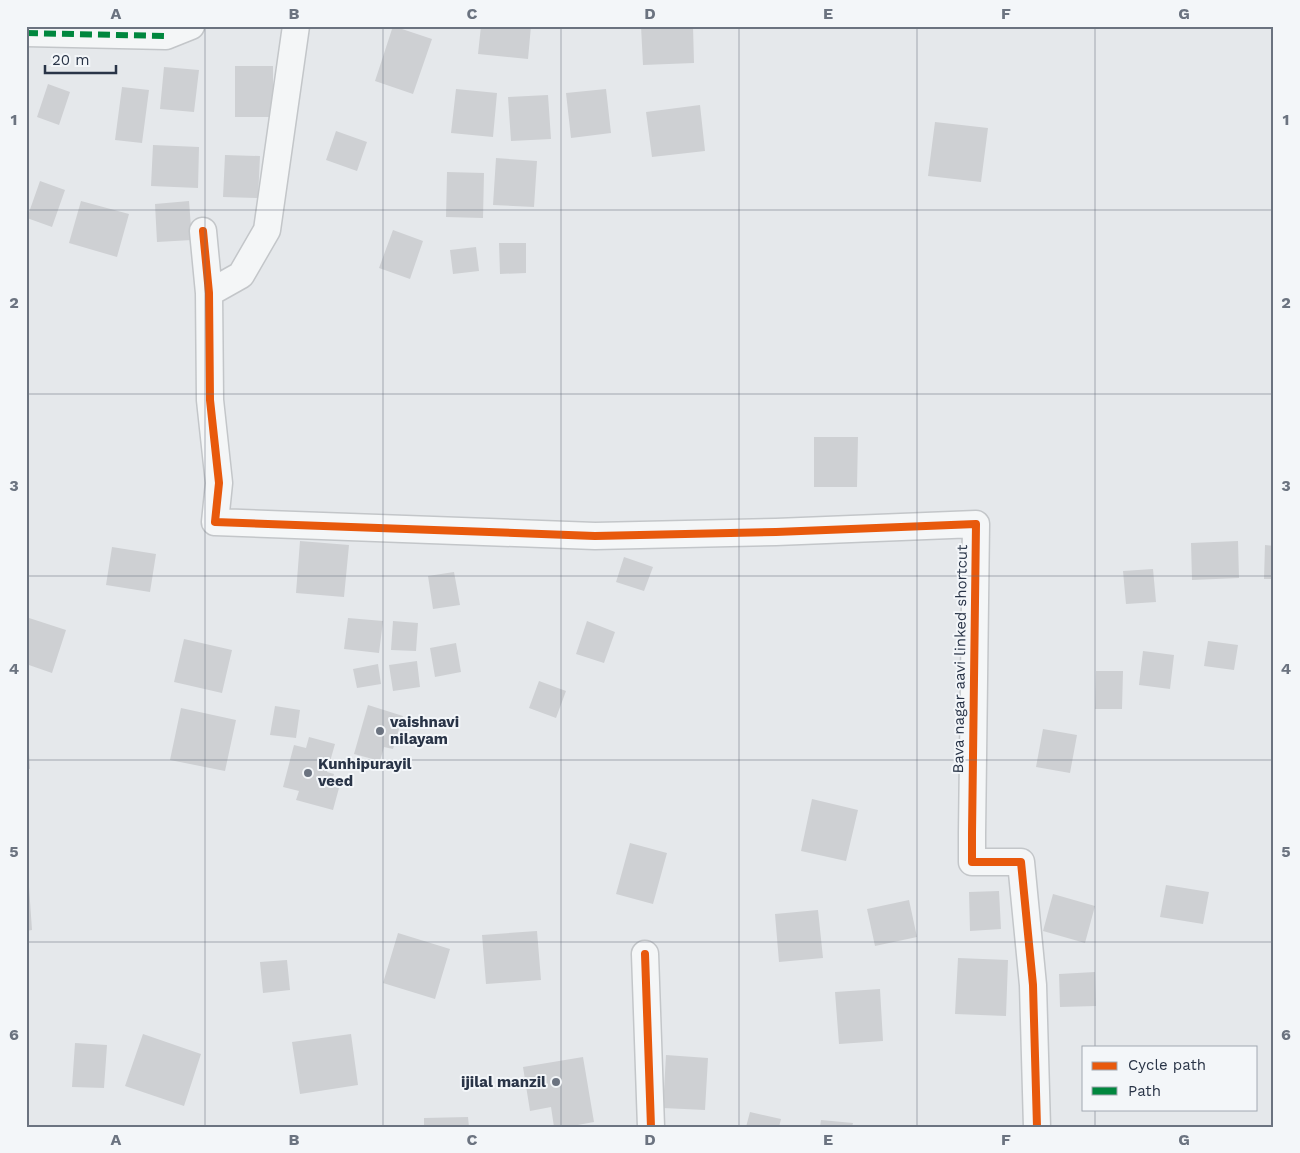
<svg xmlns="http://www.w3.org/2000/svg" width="1300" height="1153" viewBox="0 0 1300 1153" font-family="'Work Sans',sans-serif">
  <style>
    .building { fill: #ced0d3 }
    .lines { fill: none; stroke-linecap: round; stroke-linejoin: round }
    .street-casing { stroke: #c3c6c9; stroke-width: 29 }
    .street { stroke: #f4f6f7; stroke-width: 26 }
    .quiet { stroke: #00873e; stroke-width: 6; stroke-dasharray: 12 6; stroke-linecap: butt }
    .cycleway-casing { stroke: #f3f6f9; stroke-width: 11 }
    .cycleway { stroke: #e8590c; stroke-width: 8 }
    .grid { fill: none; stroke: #6b7380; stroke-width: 1; stroke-opacity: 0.55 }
    .poi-dot { fill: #6b7380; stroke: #f3f6f9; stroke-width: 2 }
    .labels { text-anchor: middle; stroke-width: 4; stroke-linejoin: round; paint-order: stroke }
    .street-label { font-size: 15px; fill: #293447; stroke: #f3f6f9 }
    .poi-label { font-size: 15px; font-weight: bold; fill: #293447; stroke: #f3f6f9; text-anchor: start }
    .neatline { fill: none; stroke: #6b7380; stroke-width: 2 }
    .grid-label { font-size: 16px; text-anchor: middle; font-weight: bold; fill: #6b7380 }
  </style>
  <rect width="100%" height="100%" fill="#e5e8eb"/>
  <path class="building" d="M393 26 432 39 413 94 375 81Z
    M481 26H531L528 59 478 54Z
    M641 26H693L694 63 643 65Z
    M235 66H273V117H235Z
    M164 67 199 70 194 112 160 109Z
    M48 84 70 92 59 125 37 117Z
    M122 87 149 90 142 143 115 140Z
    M456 89 497 93 493 137 451 133Z
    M606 89 611 133 571 138 566 93Z
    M548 95 551 139 511 141 508 97Z
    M700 105 705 151 652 157 646 112Z
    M935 122 988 128 981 182 928 176Z
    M336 131 367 142 357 171 326 160Z
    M153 145 199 147 198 188 151 186Z
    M225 155 260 156 258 198 223 197Z
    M496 158 537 161 534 207 493 205Z
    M447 172 484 173 483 218 446 217Z
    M40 181 65 190 52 227 27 218Z
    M81 201 129 214 117 257 69 243Z
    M189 201 192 240 157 242 155 204Z
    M393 230 423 241 410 279 379 268Z
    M499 243H526V273L500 274Z
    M476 247 479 271 453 274 450 250Z
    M814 437H858L857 487H814Z
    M300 541 349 545 344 597 296 593Z
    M1238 541 1239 578 1192 580 1191 543Z
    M1265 545 1274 546V579H1264Z
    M112 547 156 554 150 592 106 585Z
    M624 557 653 567 644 591 616 582Z
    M1153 569 1156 602 1126 604 1123 571Z
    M454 572 460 605 433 609 428 576Z
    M26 617 66 630 52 673 26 664Z
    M348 618 383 621 379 653 344 649Z
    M393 621 418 623 416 651 391 650Z
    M587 621 615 632 604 663 576 654Z
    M184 639 232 650 222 693 174 682Z
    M1208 641 1238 645 1234 670 1204 666Z
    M456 643 461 672 435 677 430 648Z
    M1143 651 1174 655 1170 689 1139 685Z
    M417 661 420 687 393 691 389 665Z
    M378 664 381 684 357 688 353 669Z
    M1096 671H1123L1122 709H1095Z
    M539 681 566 691 556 718 529 708Z
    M368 705 403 716 393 749 384 747 380 761 354 754Z
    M275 706 300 710 296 738 270 735Z
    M181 708 236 720 225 771 170 760Z
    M1043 729 1077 735 1070 773 1036 767Z
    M309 737 335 744 327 772 334 774 330 786 339 788 333 810 296 800 299 791 283 787 294 745 306 748Z
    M26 738H28L30 769H26Z
    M812 799 858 810 846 861 801 851Z
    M630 843 667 853 653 904 616 894Z
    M1166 885 1209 892 1203 924 1160 917Z
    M29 887 32 930 26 931V888Z
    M999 891 1001 929 970 931 969 892Z
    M1053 894 1095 906 1085 943 1043 931Z
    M909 900 917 937 875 946 867 909Z
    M818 910 823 958 779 962 775 914Z
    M537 931 541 980 486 984 482 935Z
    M398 933 450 949 435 999 383 983Z
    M958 958 1008 960 1006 1016 955 1014Z
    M287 960 290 990 263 993 260 962Z
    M1095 972 1096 1006 1060 1007 1059 974Z
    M880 989 883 1041 839 1044 835 992Z
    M143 1034 201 1054 184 1106 125 1086Z
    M351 1034 358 1085 300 1094 292 1042Z
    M75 1043 107 1045 104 1088 72 1087Z
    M666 1055 708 1058 705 1110 663 1108Z
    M583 1057 594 1122 567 1127H554L551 1107 530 1111 523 1067Z
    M750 1112 781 1119 779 1127H746Z
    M468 1117 469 1127H424V1118Z
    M821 1120 853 1123 852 1127H820Z"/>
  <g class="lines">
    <defs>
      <path id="street" d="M26 33 166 36 191 26
        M203 231 209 293 210 400 219 483 215 522 595 536 776 532 976 524 972 834V862H1021L1033 985 1037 1127
        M209 293 241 275 267 230 296 26
        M645 954 651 1127"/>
    </defs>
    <use href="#street" class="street-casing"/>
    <use href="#street" class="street"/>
    <path class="quiet" d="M26 33 166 36"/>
    <defs>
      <path id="cycleway" d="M203 231 209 293 210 400 219 483 215 522 595 536 776 532 976 524 972 834V862H1021L1033 985 1037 1127
        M645 954 651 1127"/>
    </defs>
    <use href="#cycleway" class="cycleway-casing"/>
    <use href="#cycleway" class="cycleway"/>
  </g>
  <path class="grid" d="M205 26V1127M383 26V1127M561 26V1127M739 26V1127M917 26V1127M1095 26V1047M26 210H1274M26 394H1274M26 576H1274M26 760H1274M26 942H1274M1095 1109V1127"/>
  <g class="poi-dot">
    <circle cx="380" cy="731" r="5"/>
    <circle cx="308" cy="773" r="5"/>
    <circle cx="556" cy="1082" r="5"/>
  </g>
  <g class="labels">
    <g class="street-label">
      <text transform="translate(960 659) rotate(-89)" y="5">Bava nagar aavi linked shortcut</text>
    </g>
    <g class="poi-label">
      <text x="390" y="727">vaishnavi<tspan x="390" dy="17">nilayam</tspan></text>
      <text x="318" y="769">Kunhipurayil<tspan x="318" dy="17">veed</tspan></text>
      <text x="546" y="1087" text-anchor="end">ijilal manzil</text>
    </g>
  </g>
  <rect width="1300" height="1153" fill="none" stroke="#f3f6f9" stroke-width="55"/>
  <rect x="1082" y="1046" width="175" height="65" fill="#f3f6f9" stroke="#a2a8b2"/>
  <rect x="1092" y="1062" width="25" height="8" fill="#e8590c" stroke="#a2a8b2"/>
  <text x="1128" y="1070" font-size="15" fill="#293447">Cycle path</text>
  <rect x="1092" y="1087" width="25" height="8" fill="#00873e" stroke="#a2a8b2"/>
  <text x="1128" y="1096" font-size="15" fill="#293447">Path</text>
  <path d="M45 65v8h71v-8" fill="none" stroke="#293447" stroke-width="2.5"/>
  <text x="52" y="65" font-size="15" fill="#293447" stroke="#f3f6f9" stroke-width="4" paint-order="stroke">20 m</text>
  <rect x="28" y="28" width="1244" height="1098" class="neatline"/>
  <g class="grid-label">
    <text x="116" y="19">A</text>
    <text x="294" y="19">B</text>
    <text x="472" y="19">C</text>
    <text x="650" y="19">D</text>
    <text x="828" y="19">E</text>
    <text x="1006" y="19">F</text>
    <text x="1184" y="19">G</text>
    <text x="14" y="125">1</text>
    <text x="1286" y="125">1</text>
    <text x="14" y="308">2</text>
    <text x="1286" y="308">2</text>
    <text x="14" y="491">3</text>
    <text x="1286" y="491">3</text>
    <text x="14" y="674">4</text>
    <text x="1286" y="674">4</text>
    <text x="14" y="857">5</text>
    <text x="1286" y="857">5</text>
    <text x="14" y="1040">6</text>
    <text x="1286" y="1040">6</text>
    <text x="116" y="1145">A</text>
    <text x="294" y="1145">B</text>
    <text x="472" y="1145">C</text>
    <text x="650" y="1145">D</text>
    <text x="828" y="1145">E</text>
    <text x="1006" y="1145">F</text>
    <text x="1184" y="1145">G</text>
  </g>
</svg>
